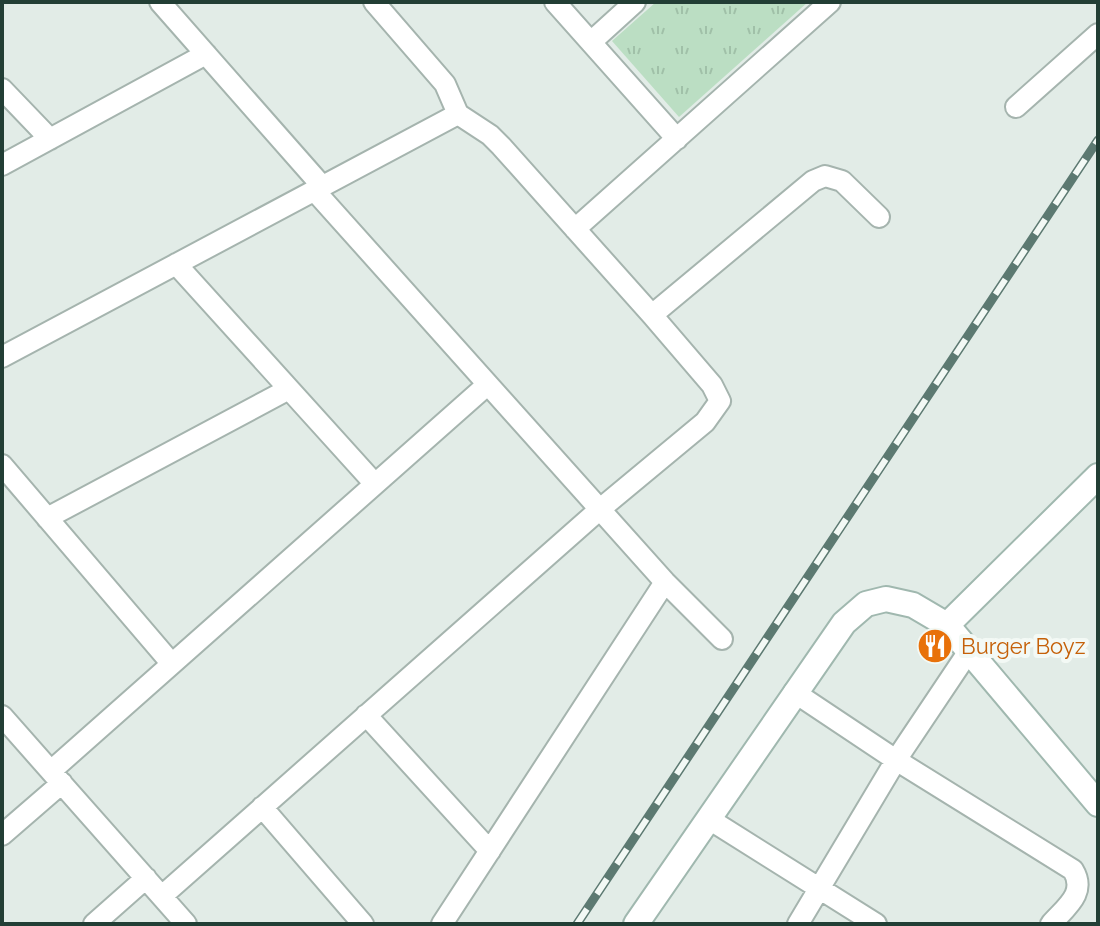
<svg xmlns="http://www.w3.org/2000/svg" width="1100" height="926" viewBox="0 0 1100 926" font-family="Raleway,sans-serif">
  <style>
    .park { fill: url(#park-tufts) }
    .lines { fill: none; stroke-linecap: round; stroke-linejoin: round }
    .street-casing { stroke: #a5b4ae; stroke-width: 24 }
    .secondary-casing { stroke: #a0b8af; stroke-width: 28 }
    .street { stroke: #fff; stroke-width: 20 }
    .secondary { stroke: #fff; stroke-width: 24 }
    .rail-casing { stroke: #5c7971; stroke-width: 9 }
    .rail { stroke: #f3f9f5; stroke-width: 6; stroke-dasharray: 18; stroke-linecap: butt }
    .labels { text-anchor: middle; stroke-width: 8; stroke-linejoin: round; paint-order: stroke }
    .food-label { font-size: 22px; fill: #c56008; stroke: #f3f9f5; text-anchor: start }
  </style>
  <defs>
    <pattern id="park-tufts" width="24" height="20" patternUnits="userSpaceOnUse" patternTransform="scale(2)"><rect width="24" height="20" fill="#bbdec3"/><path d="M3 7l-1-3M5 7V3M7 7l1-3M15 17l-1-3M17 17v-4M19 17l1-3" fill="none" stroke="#a0c0a8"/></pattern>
  </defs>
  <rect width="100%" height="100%" fill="#e2ece7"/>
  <path class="park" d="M656 2H808L679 117 612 41Z"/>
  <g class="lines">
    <defs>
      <path id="street" d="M160 2 322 186
        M555 2 677 139
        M591 42 635 2
        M2 89 50 139
        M1016 107 1098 34
        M2 165 206 54
        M314 190 665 582 722 639
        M575 229 830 2
        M176 264 375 484
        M652 315 813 181 825 176 842 181 879 217
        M2 357 458 114
        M2 465 172 664
        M47 518 289 389
        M794 692 896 760 1073 870C1087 893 1066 907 1051 924
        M366 715 490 851
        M2 716 186 924
        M51 771 487 385
        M262 807 363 924
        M709 819 876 924
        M2 835 62 783
        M162 896 599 510 705 422 720 401 712 385 652 315 501 146 490 135 458 114 445 84 374 2
        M94 924 146 878
        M442 924 665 582
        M798 924 896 760 969 651"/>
      <path id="secondary" d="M947 625 1098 476
        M636 924 844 623 866 604 886 599 913 605 947 625 1098 804"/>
    </defs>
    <use href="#street" class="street-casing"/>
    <use href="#secondary" class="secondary-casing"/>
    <use href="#street" class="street"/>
    <use href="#secondary" class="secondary"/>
    <defs>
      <path id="rail" d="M577 924 1098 140"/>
    </defs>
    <use href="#rail" class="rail-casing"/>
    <use href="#rail" class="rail"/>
  </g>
  <defs>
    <symbol id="restaurant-disc" viewBox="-11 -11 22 22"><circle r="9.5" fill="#e8710a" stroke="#f3f9f5"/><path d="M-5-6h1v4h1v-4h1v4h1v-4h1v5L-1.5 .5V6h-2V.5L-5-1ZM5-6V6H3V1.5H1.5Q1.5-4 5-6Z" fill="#fff"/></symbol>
  </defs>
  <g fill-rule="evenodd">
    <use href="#restaurant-disc" x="915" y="626" width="40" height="40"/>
  </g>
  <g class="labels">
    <g class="food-label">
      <text x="961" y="654">Burger Boyz</text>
    </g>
  </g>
  <rect width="1100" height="926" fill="none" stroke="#223e35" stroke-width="8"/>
</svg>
